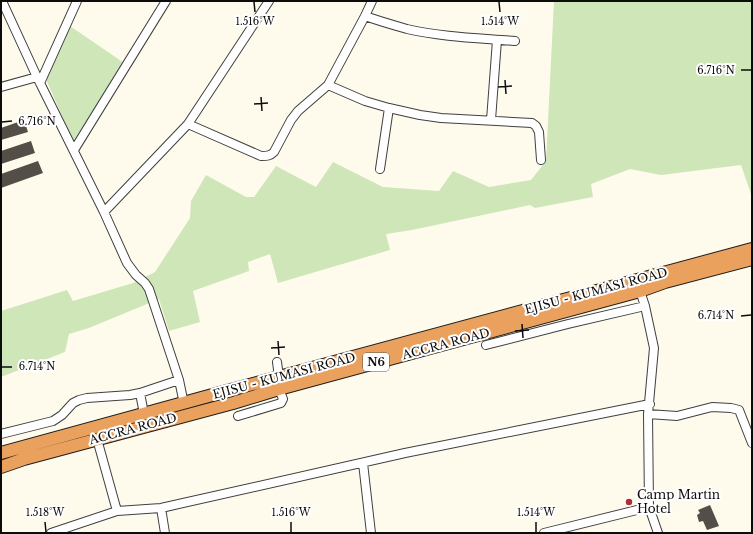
<svg xmlns="http://www.w3.org/2000/svg" width="753" height="534" viewBox="0 0 753 534" font-family="'Libre Baskerville',serif">
  <style>
    .green { fill: #cfe6b9 }
    .building { fill: #544e49 }
    .lines { fill: none; stroke-linecap: round; stroke-linejoin: round }
    .minor-casing { stroke: #3f3f3f; stroke-width: 10 }
    .highway-casing { stroke: #1d1d1d; stroke-width: 14 }
    .minor { stroke: #fff; stroke-width: 8 }
    .highway { stroke: #eba15e; stroke-width: 12 }
    .ticks { fill: none; stroke: #0c0c0c; stroke-width: 1.5 }
    .poi-dot { fill: #b32e31; stroke: #fff; stroke-width: 1.5 }
    .labels { text-anchor: middle; stroke-width: 4; stroke-linejoin: round; paint-order: stroke }
    .shield { fill: #fff; stroke: #555; stroke-width: 1 }
    .shield-label { font-size: 11px; font-weight: bold; fill: #0c0c0c }
    .street-label { font-size: 12px; fill: #0c0c0c; stroke: #fff }
    .poi-label { font-size: 12px; fill: #0c0c0c; stroke: #fff; text-anchor: start }
    .ticks-label { font-size: 10px; text-anchor: middle; fill: #0c0c0c; stroke: #fff; stroke-width: 4; stroke-linejoin: round; paint-order: stroke }
  </style>
  <rect width="100%" height="100%" fill="#fefbed"/>
  <path class="green" d="M554 1H752V197L741 165 661 175 630 169 591 184 593 197 535 208 530 205 412 230 386 234 390 250 278 283 270 254 248 262 249 271 193 291 200 322 169 331 159 299 89 328 69 334 65 352 1 377V311L67 290 73 301 133 283 155 272 190 218 191 201 206 175 246 197H254L276 166 316 187 333 162 383 187 439 191 453 171 489 187 531 180 546 161Z
    M70 26 124 63 73 141 45 77Z"/>
  <path class="building" d="M24 120 28 132 1 140V128Z
    M31 141 35 153 1 164V151Z
    M38 161 43 173 1 188V174Z
    M710 505 719 526 707 530 703 521 699 522 697 515 700 513 698 510Z"/>
  <g class="lines">
    <defs>
      <path id="minor" d="M2 1 37 77 104 212 127 263 136 275 145 283 149 289 179 380 184 404
        M365 16C379 21 393 25 407 29 442 37 479 38 515 41
        M40 83 77 1
        M328 85 365 101 389 108 420 115 441 118 532 123 536 126 539 132 541 160
        M1 87 37 77
        M491 120 497 40
        M188 124 261 156C267 156 270 156 274 152L291 120 298 111 328 85 365 16 372 1
        M74 150 166 1
        M380 169 389 108
        M104 212 188 124 269 1
        M640 291 645 306 654 348 648 414 649 507 658 533
        M486 345 568 324 645 306
        M277 362 279 377
        M140 393 144 414
        M648 414 677 416 712 407 731 408 739 410 752 443
        M238 416 281 403 283 399 279 389
        M1 434 53 421 62 415 73 403 79 400 87 398 130 395 140 393 179 380
        M97 439 117 511
        M363 463 371 533
        M161 508 165 533
        M51 533 117 511 161 508 405 453 650 404
        M544 533 649 507"/>
      <path id="highway" d="M1 453 227 391 752 249
        M1 467 24 459 233 403 279 389 640 291 665 282 752 259"/>
    </defs>
    <use href="#minor" class="minor-casing"/>
    <use href="#highway" class="highway-casing"/>
    <use href="#minor" class="minor"/>
    <use href="#highway" class="highway"/>
  </g>
  <path class="ticks" d="M254 2 255 12M499 2 500 12M741 70H751M505 80 506 94M498 87 512 86M261 97 262 111M254 104 268 103M2 122 12 121M741 316 751 315M522 324 523 338M515 331 529 330M278 341 279 355M271 348 285 347M2 367H12M45 522 46 532M291 522V532M536 522V532"/>
  <circle class="poi-dot" cx="629" cy="502" r="4"/>
  <g class="labels">
    <rect class="shield" x="363" y="353" width="26" height="18" rx="3"/>
    <g class="shield-label">
      <text x="376" y="366">N6</text>
    </g>
    <g class="street-label">
      <text transform="translate(596 291) rotate(-15)" y="4">EJISU - KUMASI ROAD</text>
      <text transform="translate(446 344) rotate(-15)" y="4">ACCRA ROAD</text>
      <text transform="translate(284 376) rotate(-15)" y="4">EJISU - KUMASI ROAD</text>
      <text transform="translate(133 429) rotate(-15)" y="4">ACCRA ROAD</text>
    </g>
    <g class="poi-label">
      <text x="637" y="499">Camp Martin<tspan x="637" dy="14">Hotel</tspan></text>
    </g>
  </g>
  <g class="ticks-label">
    <text x="255" y="25">1.516°W</text>
    <text x="500" y="25">1.514°W</text>
    <text x="716" y="74">6.716°N</text>
    <text x="37" y="125">6.716°N</text>
    <text x="716" y="319">6.714°N</text>
    <text x="37" y="370">6.714°N</text>
    <text x="45" y="516">1.518°W</text>
    <text x="291" y="516">1.516°W</text>
    <text x="536" y="516">1.514°W</text>
  </g>
  <rect width="753" height="534" fill="none" stroke="#0c0c0c" stroke-width="4"/>
</svg>
